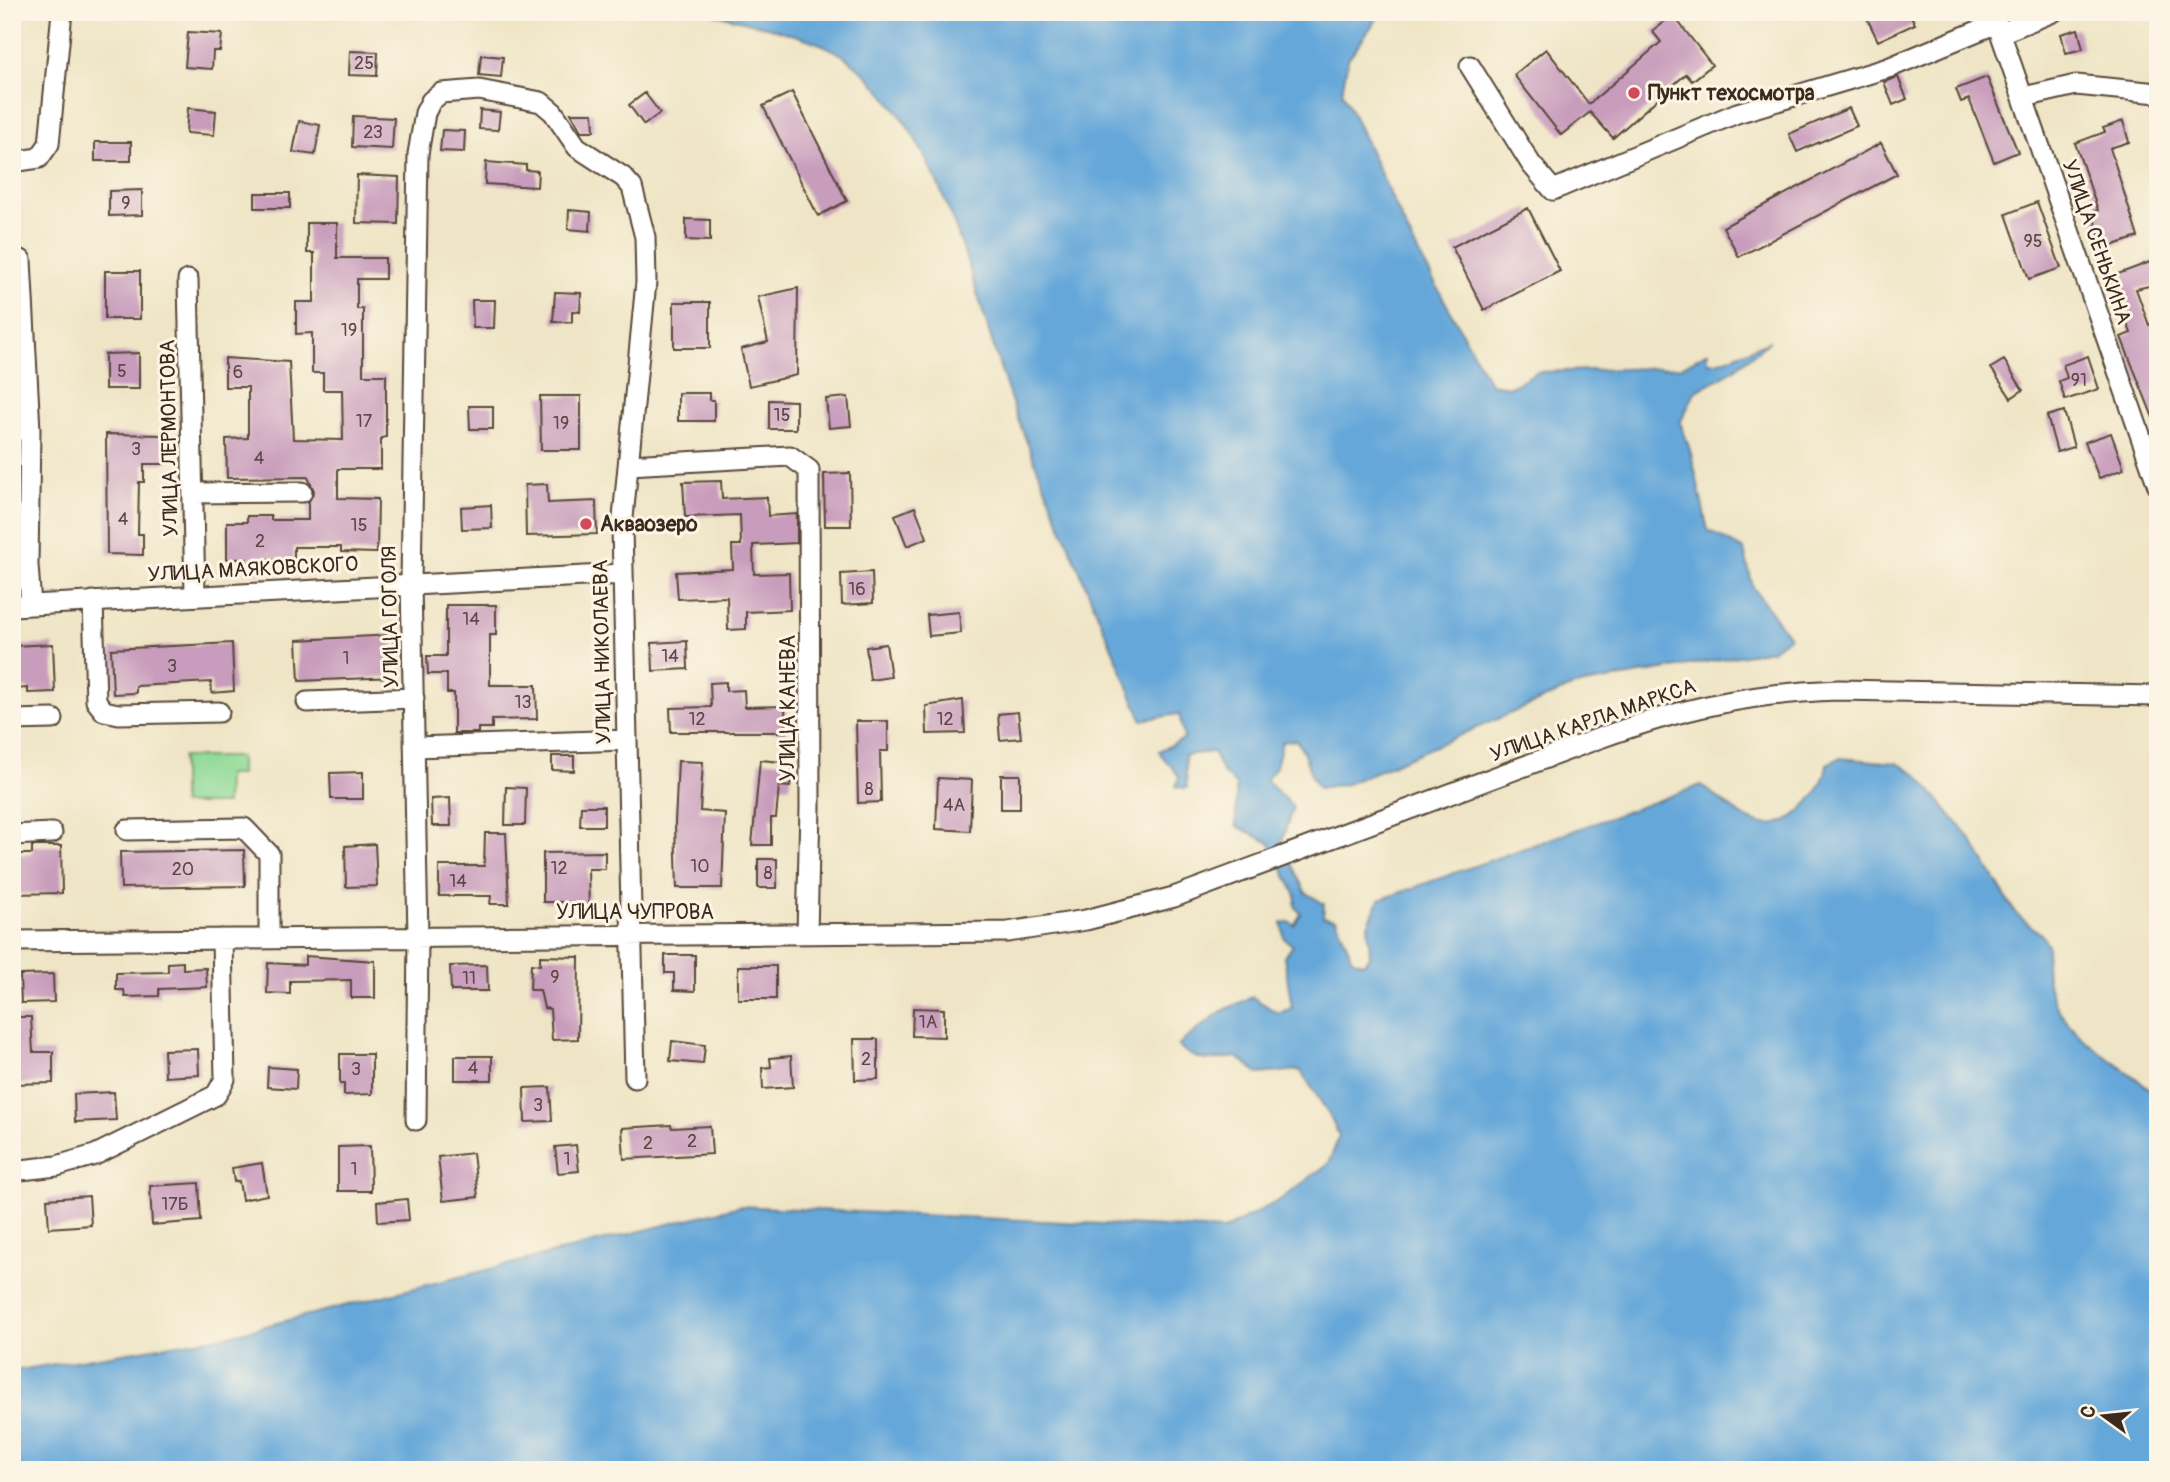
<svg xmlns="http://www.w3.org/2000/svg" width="2170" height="1482" viewBox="0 0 2170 1482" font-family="Pangolin,sans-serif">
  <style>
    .green { fill: #90da97; stroke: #66825a; stroke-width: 2 }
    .water { fill: #65a7d9; stroke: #50687c; stroke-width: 2 }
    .building { fill: #c89cbc }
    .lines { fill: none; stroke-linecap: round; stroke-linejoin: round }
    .minor-casing { stroke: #564637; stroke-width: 23 }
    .minor { stroke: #fff; stroke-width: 19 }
    .poi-dot { fill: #d1495b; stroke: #fcf5e5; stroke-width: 2.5 }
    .labels { text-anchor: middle; stroke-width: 6; stroke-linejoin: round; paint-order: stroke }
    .number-label { font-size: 18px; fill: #5e4646 }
    .poi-label { font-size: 21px; font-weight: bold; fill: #3b2a1e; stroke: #fcf5e5; text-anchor: start }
    .street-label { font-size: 21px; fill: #3b2a1e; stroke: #fcf5e5 }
  </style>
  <rect width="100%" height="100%" fill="#fcf5e5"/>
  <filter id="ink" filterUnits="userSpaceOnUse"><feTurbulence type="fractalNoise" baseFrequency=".0143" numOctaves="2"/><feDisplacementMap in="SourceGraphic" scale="14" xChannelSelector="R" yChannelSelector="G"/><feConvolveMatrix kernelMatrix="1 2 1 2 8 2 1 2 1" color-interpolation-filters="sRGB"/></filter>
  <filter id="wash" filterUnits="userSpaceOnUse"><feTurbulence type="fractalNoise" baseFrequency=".00686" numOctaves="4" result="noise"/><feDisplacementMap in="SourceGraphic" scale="28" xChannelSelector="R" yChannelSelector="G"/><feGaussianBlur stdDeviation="1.57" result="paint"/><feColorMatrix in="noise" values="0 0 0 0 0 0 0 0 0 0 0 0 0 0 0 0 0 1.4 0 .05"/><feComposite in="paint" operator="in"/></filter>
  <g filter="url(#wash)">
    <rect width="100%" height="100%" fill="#efe5c6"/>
    <path class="green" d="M182 757H240V775H227L226 804H182Z"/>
    <path class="water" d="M708 12H1382L1348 59 1342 91 1412 241 1490 384 1510 387 1537 372 1681 367 1708 352V362H1718L1770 341 1732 371 1695 392 1680 423C1695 456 1699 495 1708 530L1744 550 1753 587 1789 637 1771 650 1574 686 1347 784 1318 788C1307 773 1308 753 1296 740L1282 742 1276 767 1266 780 1293 807 1282 841 1305 892 1324 904 1323 917 1336 919 1353 960 1364 963 1370 956 1368 925 1379 900 1701 785C1734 808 1766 848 1804 807 1816 795 1825 781 1827 764L1840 758 1897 763 1918 775 1970 838 2016 914 2042 935 2048 945C2033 1024 2107 1053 2158 1095V1470H12V1371L221 1337 740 1206 1224 1230 1280 1200 1329 1163 1339 1135 1327 1111 1300 1070 1259 1074 1237 1057C1212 1060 1197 1065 1178 1045L1220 1012 1252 997 1278 1013 1292 1008 1284 956 1293 946 1284 938 1282 923 1290 922 1294 925 1301 914 1295 906 1296 896 1270 843 1236 826V785L1223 773 1213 752 1185 755 1187 788 1176 787 1179 777C1174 767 1165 762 1159 751L1184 739 1179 714 1142 720C1101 621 1058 522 1019 422 974 306 951 139 848 59 818 36 746 23 708 12Z"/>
    <g id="blocks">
      <path class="building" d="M1864 12H1909L1915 24 1878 41Z
        M1673 15 1712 65 1692 81 1686 74 1613 138 1590 112 1561 135 1514 75 1546 49 1589 104 1661 42 1652 31Z
        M2078 29 2083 49 2066 53 2061 34Z
        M188 32 222 34 220 51H213L212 69 185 67Z
        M350 51 378 52 377 76 349 75Z
        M481 55 503 57 501 77 479 75Z
        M1898 77 1907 99 1893 105 1884 82Z
        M1987 77 2018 152 1994 162 1969 99 1961 102 1956 89Z
        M792 92 847 201 818 216 763 106Z
        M645 93 660 113 644 125 629 105Z
        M188 108 216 111 214 135 186 133Z
        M1849 108 1857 126 1797 152 1789 134Z
        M480 110 500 112 498 130 479 129Z
        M571 113H593L594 131H581Z
        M353 116 394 118 392 149 352 147Z
        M299 121 320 125 315 155 293 152Z
        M2123 121 2129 142 2110 148 2138 237 2108 247 2105 240 2101 241 2092 212 2098 210 2075 143 2105 132 2103 128Z
        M442 130 465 131 464 152 440 151Z
        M95 142H131V161H95Z
        M1881 143 1897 174 1739 257 1723 227Z
        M486 162 526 165V170L538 171 537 187 485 184Z
        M357 175 399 177 398 224 356 223Z
        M142 190V215L109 216V191Z
        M255 193H290V208H255Z
        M2037 202 2061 268 2029 279 2006 214Z
        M1528 208 1560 271 1484 310 1452 247Z
        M569 210 591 212 590 231 568 229Z
        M686 219 710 220V241L686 240Z
        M307 223H337V258H385V279H357V309H363V375H386V437L381 438V469H338V498L378 499 377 553 341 552V547H294V560H264L263 573H246V559H227V522H247V516H271V520H308V503L314 491 308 477 227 478 226 439 248 438V387H225V358L289 362 293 439 343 440 342 390H323V373H312V333L296 334V302H314V253H307Z
        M2158 259V284L2136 289 2149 325 2158 322 2156 425 2121 337 2131 333 2110 277Z
        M105 271H140V319H105Z
        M798 288 797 375 749 386 741 349 768 342 758 297Z
        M555 292 581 293 580 312 572 311V322H553Z
        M472 300H495L494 328H473Z
        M674 302H710V348H674Z
        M139 353V389H105V354Z
        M2088 356 2099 389 2065 400 2059 381 2067 378 2063 365Z
        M2004 360 2023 390 2011 398 1991 368Z
        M678 393H709V400H714V421H678Z
        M540 396H581V450H541Z
        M848 397 851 426 829 428 826 399Z
        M769 400 796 401V429H769Z
        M469 406H493V429H470Z
        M2064 411 2074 447 2057 452 2047 416Z
        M2111 433 2124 469 2099 478 2085 442Z
        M106 434 167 435 165 464H144V482H139L138 534H143V555L107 554Z
        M850 473 851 526H825L824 474Z
        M721 481 722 499 767 497 768 516 797 514V543L753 545 754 574 789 573 790 610 746 612V629L728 630 727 597 678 599 676 572 733 569 732 545H741L740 515 685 517 683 482Z
        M547 484 548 503 596 501 597 534 526 536 525 485Z
        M491 505 492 528 462 529 461 507Z
        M915 507 927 538 907 546 895 515Z
        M872 572 873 603 842 605 841 574Z
        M446 605H496V635H490V685H536L537 719 492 720V728H478V733H454V693H447V674H428L427 656H446Z
        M959 612 961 633 929 636 927 615Z
        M393 635 395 677 299 681 297 640Z
        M687 641 688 669 653 671 652 643Z
        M232 643 234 691 212 693 211 682 136 686V693L113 694 111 649Z
        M53 644 55 692 28 693V688L12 689V646Z
        M886 644 891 677 870 680 866 647Z
        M726 682V691L744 690 745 707 785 706 786 732H671L670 708 711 707 710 683Z
        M963 700 965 733 927 734 926 706Z
        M1018 712 1021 738 1000 740 998 714Z
        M856 721H888V751H880L881 802 858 803Z
        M552 756H574V771L552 770Z
        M760 760 793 763 790 787 779 786 776 818H771V845H752Z
        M678 761 703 762 700 811 725 813 722 888H677L675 823Z
        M363 772V799H331L330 773Z
        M1001 775H1020V809H1001Z
        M938 778 972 780 970 831 936 829Z
        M506 787 526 788 525 825H505Z
        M450 798 451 826H432L431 799Z
        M581 806H604V826H580Z
        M485 833H506L509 904H490L491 896H439V866H484Z
        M375 844 377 886 346 887 345 846Z
        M32 846H61L62 893 12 894V854H32Z
        M244 850 245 886 121 888 120 852Z
        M605 852V869H588L589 910H568V902H543V853Z
        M758 859H777V888H758Z
        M665 955H695V991L674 990V973H665Z
        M305 956 375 961V998H351V980L290 981V994L267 993 268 963 305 965Z
        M540 956 579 957 578 1039 552 1040 550 1009 544 1008 540 990H530L531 964 540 965Z
        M183 962V969L206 968 207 987 159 989V996L125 997 124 990H116V973L168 972V963Z
        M487 965 488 991H451L450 966Z
        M738 966H776V999H738Z
        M53 974 54 1002 21 1003 20 975Z
        M913 1008 944 1009V1037L912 1036Z
        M12 1017H31L33 1052H53V1083L12 1084Z
        M854 1039H878V1079L855 1080Z
        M672 1041 705 1045 703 1064 670 1061Z
        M198 1049 199 1075 165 1077 164 1050Z
        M340 1054H372V1094L344 1095V1084H340Z
        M455 1056H492V1080H455Z
        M791 1056 793 1087 763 1089 762 1068 771 1067 770 1058Z
        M268 1067 297 1069 296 1089 267 1087Z
        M550 1087 552 1121 525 1122 524 1088Z
        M114 1092 116 1120 75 1122 74 1094Z
        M671 1125 672 1128 710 1126 712 1154 624 1159 622 1128Z
        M576 1145 579 1171 558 1173 555 1147Z
        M370 1146 371 1191H338V1147Z
        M473 1153 478 1197 443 1201 438 1157Z
        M262 1163 267 1195 242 1200 239 1181 234 1182 232 1168Z
        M199 1183 201 1221 152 1225 150 1186Z
        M89 1196 91 1225 49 1228 47 1199Z
        M407 1199 409 1220 378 1222 377 1202Z"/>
    </g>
  </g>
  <g filter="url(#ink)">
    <use href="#blocks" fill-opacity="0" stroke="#564637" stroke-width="2"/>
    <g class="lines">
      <defs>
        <path id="minor" d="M1993 12 2158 486
          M2001 33 2053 12
          M1470 66 1531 164 1553 190 1737 113 1888 68 1997 23
          M2024 97 2076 85 2158 93
          M12 162 39 158 49 144 62 12
          M12 260H21L30 430
          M188 280 195 595
          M12 430H30L28 565 31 605
          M629 465 790 456 809 470 810 807 807 934
          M193 493 302 492
          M93 601 96 701 104 711 119 714 219 712
          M12 606 623 574
          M307 702 414 698
          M12 720 53 719
          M415 747 627 740
          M127 830 244 828 269 854V938
          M12 835 52 833
          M12 941 1008 932 1086 920 1174 897 1597 739C1679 709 1750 693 1838 690L2158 696
          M416 1120 418 937 411 583 418 154 425 113 431 101 441 93 479 90 541 102 553 112 577 147 623 177 632 187 645 237 646 282 622 528 635 1078
          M12 1171 57 1166 95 1155 216 1095 225 1079 222 939"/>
      </defs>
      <use href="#minor" class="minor-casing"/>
      <use href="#minor" class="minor"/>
    </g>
  </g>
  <g class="poi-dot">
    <circle cx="1634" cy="93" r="7"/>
    <circle cx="586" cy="524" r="7"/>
  </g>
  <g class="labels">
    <g class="number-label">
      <text x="364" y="69">25</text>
      <text x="373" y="138">23</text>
      <text x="126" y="209">9</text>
      <text x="2033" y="247">95</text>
      <text x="349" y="336">19</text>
      <text x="122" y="377">5</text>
      <text x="238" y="378">6</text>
      <text x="2079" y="386">91</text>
      <text x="782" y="421">15</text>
      <text x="364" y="427">17</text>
      <text x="561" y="429">19</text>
      <text x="136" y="455">3</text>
      <text x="259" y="464">4</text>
      <text x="123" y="525">4</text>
      <text x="359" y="531">15</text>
      <text x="260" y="547">2</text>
      <text x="857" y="595">16</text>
      <text x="471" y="625">14</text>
      <text x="670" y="662">14</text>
      <text x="346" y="664">1</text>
      <text x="172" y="672">3</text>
      <text x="523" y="708">13</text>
      <text x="697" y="725">12</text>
      <text x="945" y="725">12</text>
      <text x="869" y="795">8</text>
      <text x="954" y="811">4А</text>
      <text x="700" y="872">10</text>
      <text x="559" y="874">12</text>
      <text x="183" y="875">20</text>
      <text x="768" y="879">8</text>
      <text x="458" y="887">14</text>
      <text x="555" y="983">9</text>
      <text x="469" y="984">11</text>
      <text x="928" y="1028">1А</text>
      <text x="866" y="1065">2</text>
      <text x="473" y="1074">4</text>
      <text x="356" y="1075">3</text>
      <text x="538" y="1111">3</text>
      <text x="692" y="1147">2</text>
      <text x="648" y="1149">2</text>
      <text x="567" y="1165">1</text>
      <text x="354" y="1175">1</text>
      <text x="175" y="1210">17Б</text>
    </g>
    <g class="poi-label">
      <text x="1648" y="100">Пункт техосмотра</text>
      <text x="600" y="531">Акваозеро</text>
    </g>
    <g class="street-label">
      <text transform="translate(2097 242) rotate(71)" y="7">УЛИЦА СЕНЬКИНА</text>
      <text transform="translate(169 438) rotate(-91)" y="7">УЛИЦА ЛЕРМОНТОВА</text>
      <text transform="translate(253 569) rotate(-3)" y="7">УЛИЦА МАЯКОВСКОГО</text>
      <text transform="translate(390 617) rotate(-91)" y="7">УЛИЦА ГОГОЛЯ</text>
      <text transform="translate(602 652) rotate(-91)" y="7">УЛИЦА НИКОЛАЕВА</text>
      <text transform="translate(788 708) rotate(-90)" y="7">УЛИЦА КАНЕВА</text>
      <text transform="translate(1593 720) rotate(-19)" y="7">УЛИЦА КАРЛА МАРКСА</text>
      <text x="635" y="919">УЛИЦА ЧУПРОВА</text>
    </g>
  </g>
  <rect width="2170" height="1482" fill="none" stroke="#fcf5e5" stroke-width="42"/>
  <g transform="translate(2104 1416) rotate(285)" stroke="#fcf5e5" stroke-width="5" paint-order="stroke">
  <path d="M0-5L12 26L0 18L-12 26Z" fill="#3b2a1e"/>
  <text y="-10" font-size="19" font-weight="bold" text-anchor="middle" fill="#3b2a1e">С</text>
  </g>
</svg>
